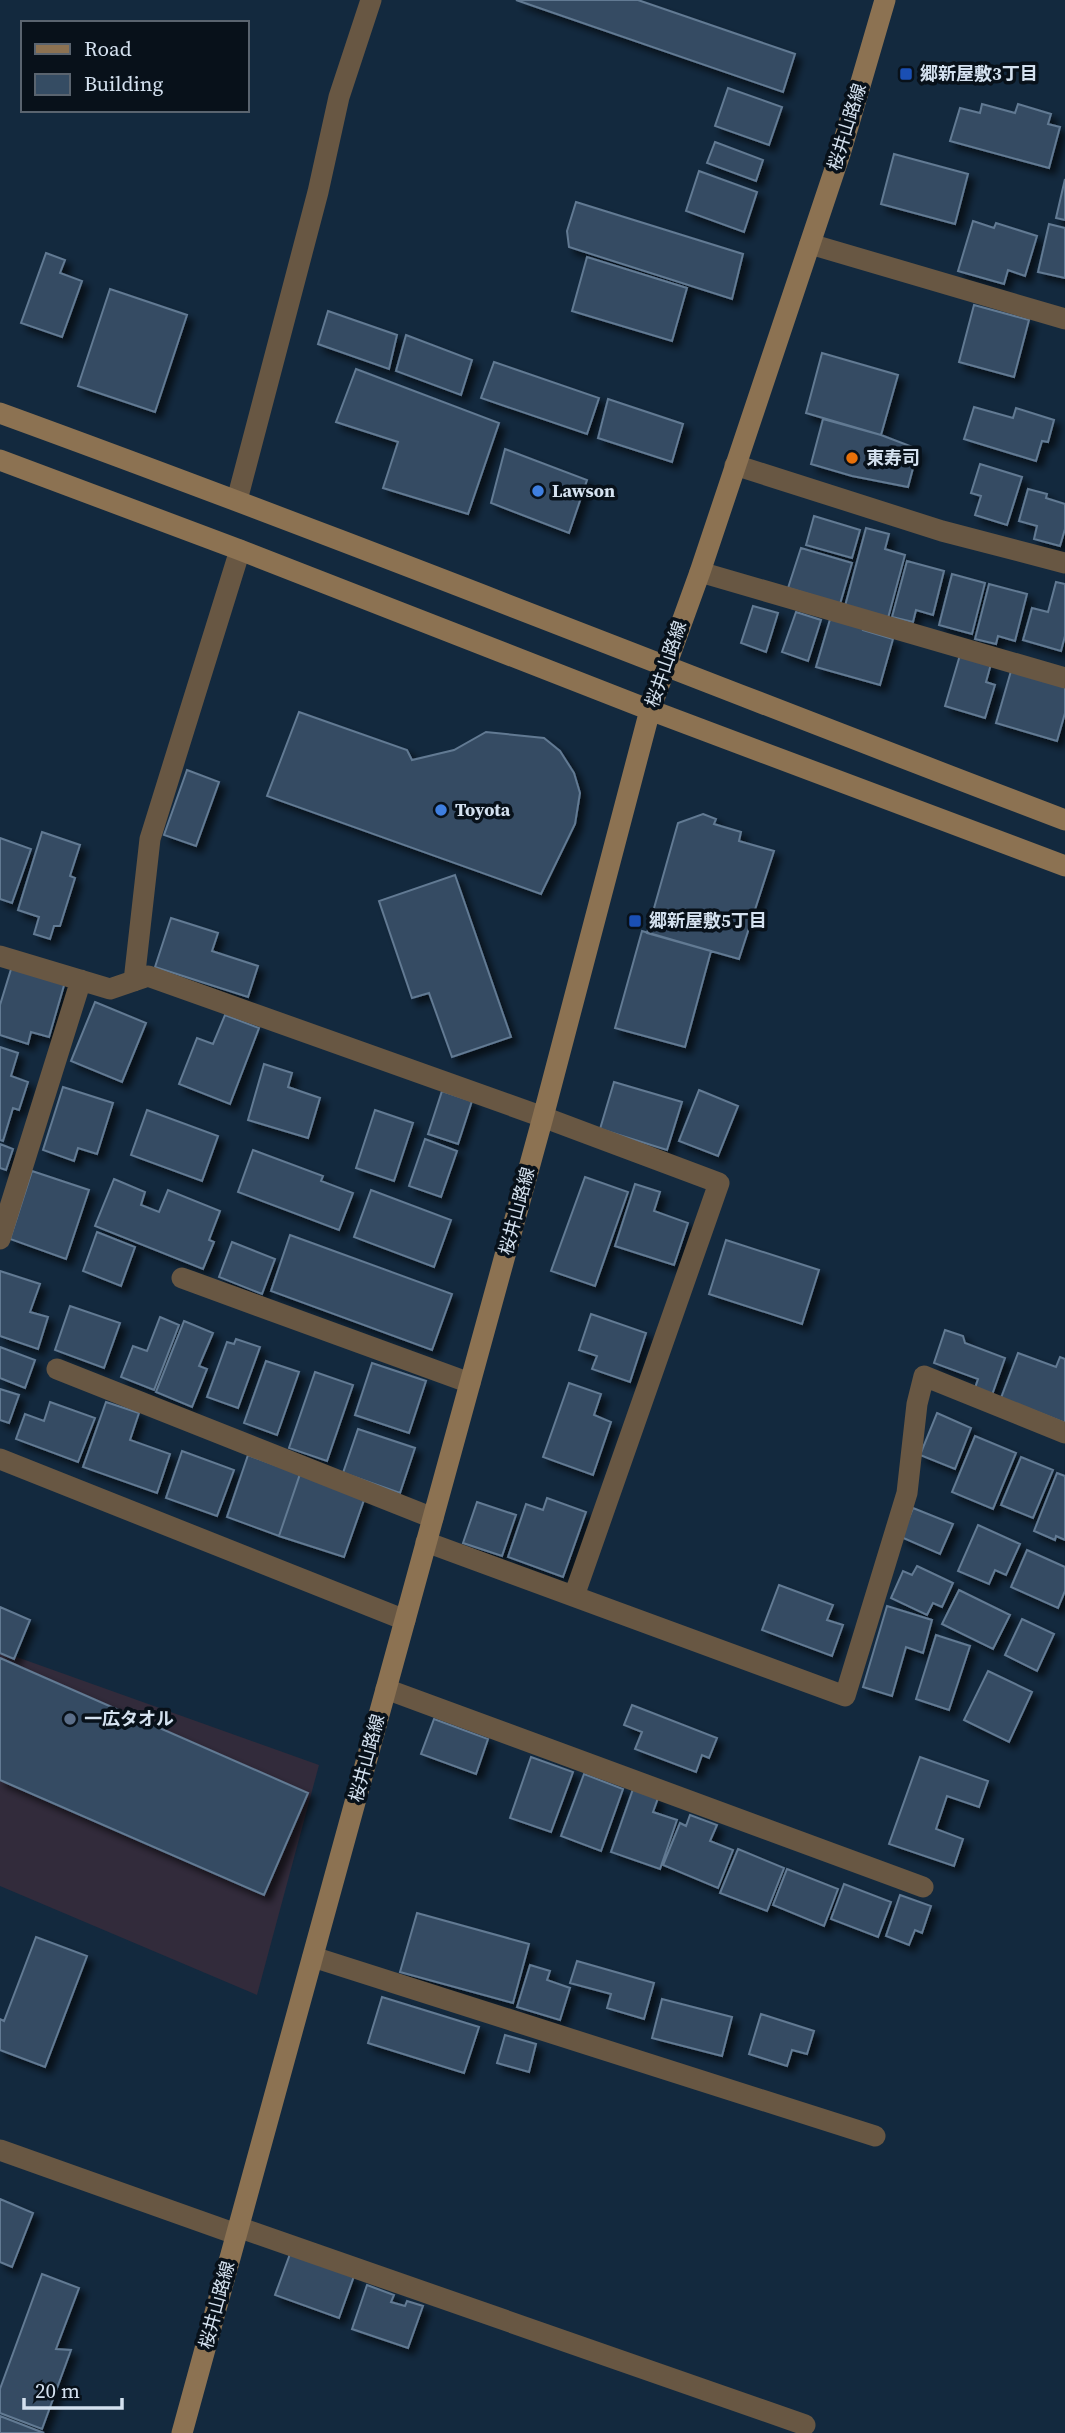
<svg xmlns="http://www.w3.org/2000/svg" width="1065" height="2433" viewBox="0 0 1065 2433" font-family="'Source Serif 4','Noto Sans JP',serif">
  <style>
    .commercial { fill: #322b3b }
    .building { fill: #354c63; stroke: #627a93; stroke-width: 2; filter: url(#shadow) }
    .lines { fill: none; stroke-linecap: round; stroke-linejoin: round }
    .street { stroke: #685743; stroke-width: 21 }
    .secondary { stroke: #8c7252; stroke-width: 21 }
    .transit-dot { fill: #1a4fb4; stroke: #08111a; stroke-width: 2.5 }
    .food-dot { fill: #e8710a; stroke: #08111a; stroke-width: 2.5 }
    .shop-dot { fill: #3f7fe0; stroke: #08111a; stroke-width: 2.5 }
    .service-dot { fill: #5c6f8a; stroke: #08111a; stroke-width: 2.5 }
    .labels { text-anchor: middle; stroke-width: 7; stroke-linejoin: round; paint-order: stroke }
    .poi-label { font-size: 18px; font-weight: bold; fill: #d4e1ef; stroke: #08111a; text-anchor: start }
    .street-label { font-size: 18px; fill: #d4e1ef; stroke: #08111a }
  </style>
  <defs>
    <filter id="shadow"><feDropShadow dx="6" dy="6" stdDeviation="3.5" flood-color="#0009"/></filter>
  </defs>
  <rect width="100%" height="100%" fill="#13293e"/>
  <path class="commercial" d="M0 1651 319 1765 257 1995 0 1886Z"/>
  <path class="building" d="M516 0H638L795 54 783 92Z
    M728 88 782 107 769 145 715 126Z
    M982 104 1015 113 1018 104 1051 114 1048 124 1060 127 1049 168 950 141 960 108 980 113Z
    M715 142 763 160 756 181 707 163Z
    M894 154 968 174 955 224 881 204Z
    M699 171 757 192 744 232 686 211Z
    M1065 179V220L1056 218Z
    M576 202 743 254 732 299 569 247 567 231Z
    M973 221 994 228 996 223 1037 236 1025 276 1008 270 1004 284 958 271Z
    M1049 224 1065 228V278L1038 272Z
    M46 253 65 260 60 273 82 281 62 337 21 323Z
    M587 257 687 288 672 341 572 311Z
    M110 289 187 315 155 412 78 386Z
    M974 305 1029 320 1014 377 959 362Z
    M328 311 397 335 389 369 318 344Z
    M406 335 472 360 461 395 396 371Z
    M822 353 898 375 881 435 806 413Z
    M494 362 599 398 587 434 481 398Z
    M356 369 499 423 468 514 383 488 398 442 336 422Z
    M608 399 683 424 672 462 598 438Z
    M974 407 1013 418 1016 408 1054 420 1048 442 1042 441 1036 461 964 439Z
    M823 419 881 435 918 449 908 487 852 476 811 464Z
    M505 449 587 480 569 533 491 503Z
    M980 464 1022 477 1007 525 975 515 981 496 971 493Z
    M1028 489 1047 494 1046 498 1065 504V529L1060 546 1034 539 1037 526 1019 521Z
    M814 516 860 530 852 558 806 545Z
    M866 528 889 534 885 549 905 555 888 618 845 606Z
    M801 548 852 563 840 604 788 588Z
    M907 561 944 571 933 615 916 610 913 622 892 617Z
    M952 574 985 583 972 634 939 625Z
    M1056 582 1065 584V636L1061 651 1023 640 1032 608 1048 612Z
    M989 584 1027 594 1015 641 998 636 996 644 975 639Z
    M753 606 778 613 766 652 741 643Z
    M796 612 821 620 808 661 782 652Z
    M831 616 864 626 863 630 893 639 880 685 816 667Z
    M960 655 991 664 986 682 995 685 985 718 945 706Z
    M1011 671 1065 687V713L1057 741 996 723Z
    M299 712 407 750 412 760 454 750 486 732 544 738 560 751 574 773 580 793 575 824 541 894 267 796Z
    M187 770 219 782 196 846 164 835Z
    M703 814 716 819 714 824 741 832 739 841 774 851 739 959 647 933 678 823Z
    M42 832 80 845 70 876 75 878 60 926H54L50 939 34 934 39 917 18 910Z
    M0 838 31 849 12 903 0 899Z
    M455 875 511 1037 452 1057 429 993 412 998 379 901Z
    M171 918 218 933 212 951 258 966 248 997 155 967Z
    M642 931 711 951 685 1047 615 1028Z
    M12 966 65 982 49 1037 31 1032 28 1044 0 1035V1005Z
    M95 1002 146 1023 122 1082 71 1061Z
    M225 1015 259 1028 230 1104 179 1084 197 1038 213 1044Z
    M0 1047 18 1053 11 1076 28 1082 19 1110 13 1108 3 1141 0 1140Z
    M264 1064 292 1073 288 1087 320 1098 308 1138 248 1120Z
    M614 1082 682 1102 667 1150 600 1129Z
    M63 1087 113 1103 97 1154 78 1148 74 1161 43 1150Z
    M699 1090 738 1106 718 1156 679 1141Z
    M442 1091 472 1101 458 1144 428 1134Z
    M147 1110 218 1136 202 1181 131 1155Z
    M375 1110 413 1123 394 1181 356 1168Z
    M425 1139 457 1151 441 1197 409 1186Z
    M0 1144 13 1149 6 1170 0 1168Z
    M253 1150 323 1176 321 1181 353 1193 339 1230 238 1192Z
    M32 1171 89 1190 66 1259 10 1239Z
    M585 1177 628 1192 595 1286 551 1271Z
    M114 1179 145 1192 141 1205 159 1212 168 1190 220 1211 209 1240 214 1242 203 1269 95 1226Z
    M635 1184 660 1192 654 1211 688 1223 674 1265 615 1246Z
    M371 1190 451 1220 434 1267 354 1237Z
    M97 1232 135 1247 121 1286 83 1271Z
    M290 1235 452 1294 432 1350 271 1291Z
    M726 1240 819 1270 802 1324 709 1294Z
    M232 1242 275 1259 262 1294 219 1277Z
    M0 1271 40 1284 30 1312 48 1317 38 1349 0 1336Z
    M70 1306 120 1323 104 1368 55 1350Z
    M591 1314 646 1333 630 1382 592 1369 597 1356 579 1350Z
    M160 1317 179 1325 154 1390 121 1377 133 1346 147 1351Z
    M184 1321 213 1333 199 1366 207 1369 192 1407 156 1392Z
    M945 1330 963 1336 965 1343 1005 1358 992 1395 975 1388 978 1379 934 1363Z
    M236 1339 260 1347 238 1408 207 1397 227 1342 234 1344Z
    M0 1347 35 1360 25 1388 0 1378Z
    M1018 1353 1056 1367 1060 1357 1065 1359V1423L1001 1398Z
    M266 1361 299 1372 277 1435 244 1423Z
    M372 1363 426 1381 409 1433 355 1415Z
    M315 1372 353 1385 327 1461 289 1448Z
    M569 1383 601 1394 594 1415 611 1422 593 1475 543 1457Z
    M0 1389 19 1395 9 1423 0 1420Z
    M50 1402 95 1418 78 1462 16 1439 25 1414 44 1421Z
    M106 1402 139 1413 130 1440 170 1454 157 1493 83 1467Z
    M937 1413 971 1428 955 1469 920 1455Z
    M358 1429 415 1448 400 1493 343 1473Z
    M975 1436 1016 1453 993 1509 952 1492Z
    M182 1451 234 1470 217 1516 166 1498Z
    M248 1455 300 1474 279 1536 227 1517Z
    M1021 1457 1053 1470 1033 1518 1001 1505Z
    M1057 1473 1065 1476V1540L1056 1536 1055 1540 1034 1531Z
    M300 1474 365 1497 344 1557 279 1536Z
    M547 1498 586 1512 563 1577 508 1557 526 1504 543 1510Z
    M477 1502 516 1515 502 1556 463 1543Z
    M913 1508 953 1524 940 1554 901 1537Z
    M978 1525 1020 1544 1006 1575 995 1570 989 1584 958 1571Z
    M1027 1550 1065 1567V1591L1058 1608 1011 1587Z
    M917 1566 953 1583 942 1607 933 1603 927 1615 891 1598 903 1571 912 1575Z
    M779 1585 833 1605 827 1620 843 1625 832 1656 762 1630Z
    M959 1590 1010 1615 993 1649 942 1624Z
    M887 1606 932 1620 923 1653 906 1647 892 1696 863 1687Z
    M0 1607 30 1620 14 1659 0 1653Z
    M1022 1619 1054 1634 1037 1671 1005 1655Z
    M936 1635 970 1646 949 1710 916 1699Z
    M0 1658 308 1793 264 1895 0 1780Z
    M988 1671 1032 1692 1009 1742 964 1720Z
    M632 1705 717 1738 709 1758 702 1755 696 1772 635 1749 642 1732 624 1725Z
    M434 1719 488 1739 476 1774 421 1754Z
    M531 1757 573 1772 551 1832 510 1818Z
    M920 1757 988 1781 979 1807 947 1796 936 1829 963 1839 954 1866 889 1844Z
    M584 1774 623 1789 601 1851 561 1836Z
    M633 1789 658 1798 653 1812 677 1820 660 1869 611 1852Z
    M690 1815 717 1825 710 1841 733 1850 718 1888 663 1865 680 1823 686 1826Z
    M738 1849 784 1868 767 1911 720 1893Z
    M787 1869 838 1889 824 1926 773 1905Z
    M844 1884 891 1902 878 1937 831 1919Z
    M900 1895 931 1906 922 1933 915 1930 909 1945 886 1936Z
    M417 1913 529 1944 513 2003 400 1972Z
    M36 1937 87 1956 45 2067 0 2050V2019L4 2021Z
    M577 1961 654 1983 644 2019 607 2008 611 1994 570 1983Z
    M530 1965 550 1971 547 1980 570 1988 560 2020 517 2007Z
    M382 1997 479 2027 464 2073 368 2043Z
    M662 1999 732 2017 722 2056 652 2038Z
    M761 2014 814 2031 807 2054 792 2050 787 2066 749 2054Z
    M505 2035 536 2044 529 2072 497 2063Z
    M0 2199 33 2213 12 2267 0 2262Z
    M290 2254 354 2276 339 2318 275 2295Z
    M42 2274 79 2288 56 2349 71 2350 42 2429 0 2413V2389Z
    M367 2285 394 2295 391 2302 405 2306 407 2301 423 2306 408 2348 352 2329Z
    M0 2416 44 2433H0Z"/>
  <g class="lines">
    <path class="street" d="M810 244 1065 319
      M735 465 942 531 1065 563
      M237 500 318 192 339 97 371 0
      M700 572 1065 678
      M0 956 110 989 148 976 543 1117 719 1183 574 1596
      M134 981 150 839 240 550
      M0 1239 81 980
      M182 1278 470 1383
      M57 1369 433 1518
      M0 1459 405 1620
      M426 1542 845 1696 907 1493 917 1404 924 1376 1065 1433
      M386 1689 923 1887
      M313 1957 875 2136
      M0 2150 236 2234
      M238 2227 805 2425"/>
    <path class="secondary" d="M0 413C357 543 710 685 1065 820
      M0 460 240 550 650 710 1065 866
      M182 2433 543 1117 650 710 700 572 840 154 885 0"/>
  </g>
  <g class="transit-dot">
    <rect x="899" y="67" width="14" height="14" rx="3.5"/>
    <rect x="628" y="914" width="14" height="14" rx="3.5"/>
  </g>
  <circle class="food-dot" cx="852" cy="458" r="7"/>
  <g class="shop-dot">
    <circle cx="538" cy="491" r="7"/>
    <circle cx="441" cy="810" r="7"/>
  </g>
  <circle class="service-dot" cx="70" cy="1719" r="7"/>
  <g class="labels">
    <g class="poi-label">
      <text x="920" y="80">郷新屋敷3丁目</text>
      <text x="866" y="464">東寿司</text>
      <text x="552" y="497">Lawson</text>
      <text x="455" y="816">Toyota</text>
      <text x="649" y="927">郷新屋敷5丁目</text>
      <text x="84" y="1725">一広タオル</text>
    </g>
    <g class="street-label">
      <text transform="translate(847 127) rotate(-73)" y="6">桜井山路線</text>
      <text transform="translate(666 664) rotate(-71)" y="6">桜井山路線</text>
      <text transform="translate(517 1211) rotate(-75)" y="6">桜井山路線</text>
      <text transform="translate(367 1758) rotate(-75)" y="6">桜井山路線</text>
      <text transform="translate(217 2305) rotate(-75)" y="6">桜井山路線</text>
    </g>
  </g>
  <rect x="21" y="21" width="228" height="91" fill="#08111a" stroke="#5a646f" stroke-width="2"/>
  <rect x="35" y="44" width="35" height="10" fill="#8c7252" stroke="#5a646f" stroke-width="2"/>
  <text x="84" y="56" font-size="21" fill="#d4e1ef">Road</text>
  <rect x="35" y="74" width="35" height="21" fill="#354c63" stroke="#5a646f" stroke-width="2"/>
  <text x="84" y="91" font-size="21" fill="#d4e1ef">Building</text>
  <path d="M24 2398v10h98v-10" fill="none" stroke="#d4e1ef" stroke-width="3.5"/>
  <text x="35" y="2398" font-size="21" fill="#d4e1ef" stroke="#08111a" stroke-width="5" paint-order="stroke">20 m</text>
</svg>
